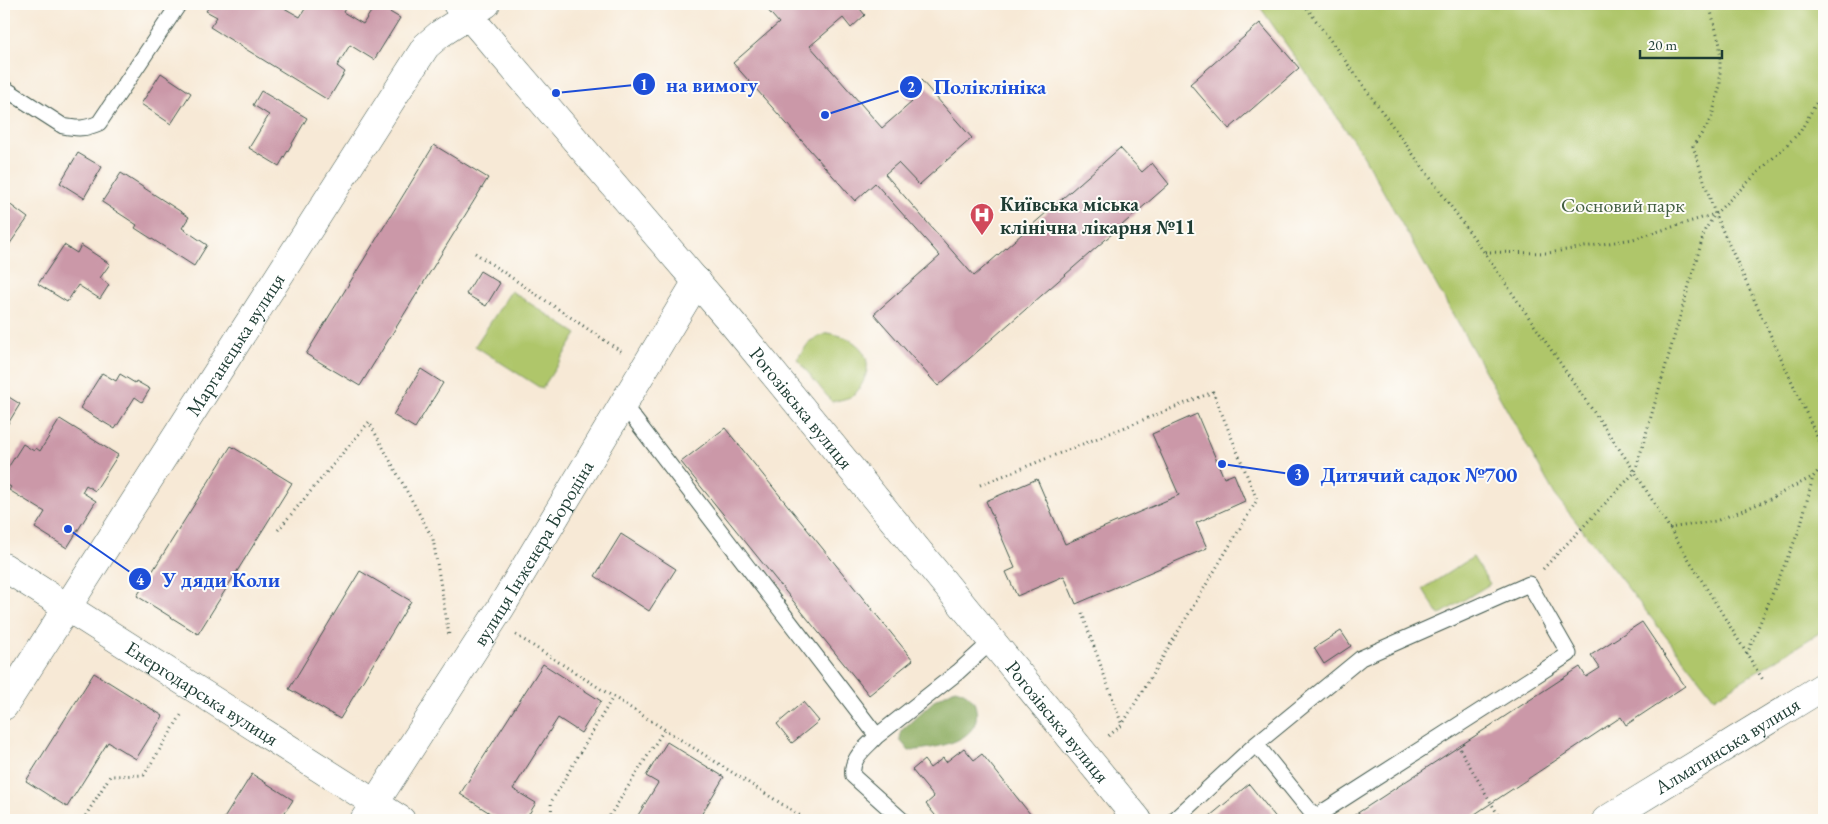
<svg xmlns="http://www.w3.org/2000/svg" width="1828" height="824" viewBox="0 0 1828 824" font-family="'EB Garamond',serif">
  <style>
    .green { fill: #afc66b; stroke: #678250 }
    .forest { fill: #8bab5f; stroke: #55744a }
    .building { fill: #cb98a8 }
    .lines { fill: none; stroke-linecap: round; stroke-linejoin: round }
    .service-casing { stroke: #3f574c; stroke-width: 17 }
    .minor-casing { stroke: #3f574c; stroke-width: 29 }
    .tertiary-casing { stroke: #3f574c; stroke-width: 29 }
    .path { stroke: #3f574c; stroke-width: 3; stroke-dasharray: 1 4; stroke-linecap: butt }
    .service { stroke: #fff; stroke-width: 15 }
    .minor { stroke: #fff; stroke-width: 28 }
    .tertiary { stroke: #fff; stroke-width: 28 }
    .labels { text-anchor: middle; stroke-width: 4; stroke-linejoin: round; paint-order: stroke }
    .poi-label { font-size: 20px; font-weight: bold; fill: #1f3d34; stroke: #fdfcf7; text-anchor: start }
    .park-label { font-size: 20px; fill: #435f42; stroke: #fdfcf7 }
    .street-label { font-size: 20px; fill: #1f3d34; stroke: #fdfcf7 }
    .leader { fill: none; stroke: #1d4ed8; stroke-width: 2 }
    .callout-dot { fill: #1d4ed8; stroke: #fdfcf7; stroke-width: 2 }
    .mark-label { font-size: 15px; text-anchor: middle; font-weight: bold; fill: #fff }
    .callout-label { font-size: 21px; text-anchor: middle; font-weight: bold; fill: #1d4ed8; stroke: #fdfcf7; stroke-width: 4; stroke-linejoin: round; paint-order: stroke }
  </style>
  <rect width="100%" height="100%" fill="#fdfcf7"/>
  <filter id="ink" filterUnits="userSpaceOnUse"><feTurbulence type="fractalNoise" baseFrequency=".02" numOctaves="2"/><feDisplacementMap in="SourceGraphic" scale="10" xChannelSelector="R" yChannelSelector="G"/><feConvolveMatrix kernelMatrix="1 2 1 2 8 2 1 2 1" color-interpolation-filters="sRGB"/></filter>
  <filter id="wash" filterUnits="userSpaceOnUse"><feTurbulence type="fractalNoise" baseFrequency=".0096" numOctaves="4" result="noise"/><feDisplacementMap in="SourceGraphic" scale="20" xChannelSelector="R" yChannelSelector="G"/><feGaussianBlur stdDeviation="1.12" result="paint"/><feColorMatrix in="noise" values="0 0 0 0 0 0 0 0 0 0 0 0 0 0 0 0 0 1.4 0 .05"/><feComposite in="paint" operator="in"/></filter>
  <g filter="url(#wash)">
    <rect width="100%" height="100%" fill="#f7e9d6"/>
    <path class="green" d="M1258 4H1824V630L1714 698 1555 495 1360 150Z
      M511 291 577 334 542 389 475 346Z
      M827 333C854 336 877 354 863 382 861 386 857 392 854 395 848 399 838 400 832 402L797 359 810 341Z
      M1473 557 1490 584 1439 615 1423 589Z"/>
    <path class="forest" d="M955 689C964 691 972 696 975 705 986 743 933 748 909 751L900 740 901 731 936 699Z"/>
    <g id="blocks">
      <path class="building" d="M211 4H277L300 17 308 4H348L343 12 363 24 376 4 400 18 374 60 350 45 337 66 345 72 328 100 210 27 217 17 206 11Z
        M769 4H856L865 15 851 28 843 18 810 46 882 128 912 102 904 94 921 80 972 138 919 185 898 163 885 174 974 276 1120 148 1142 172 1152 163 1169 184 938 386 874 314 940 256 875 183 855 201 733 63 779 23 765 7Z
        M1260 23 1299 68 1229 129 1190 84Z
        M161 73 191 93 171 124 141 104Z
        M261 91 307 118 279 166 249 148 269 115 253 105Z
        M434 145 488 178 360 386 306 354Z
        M78 153 102 167 84 198 60 183Z
        M121 173 189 217 182 228 207 245 194 266 135 228 137 225 102 202Z
        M4 200 28 218 4 252Z
        M64 245 77 253 81 245 110 264 100 278 109 285 100 299 78 285 67 302 38 284Z
        M480 271 500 283 486 306 466 294Z
        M421 369 443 383 415 428 393 415Z
        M102 373 116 381 120 374 135 383 136 381 150 389 142 402 135 397 115 429 80 408Z
        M4 394 20 404 4 430Z
        M1197 414 1224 478 1234 474 1245 501 1196 523 1207 548 1076 604 1064 576 1017 596 1006 572 1015 568 986 501 1037 479 1065 544 1179 495 1152 434Z
        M60 419 118 455 95 491 86 485 82 492 96 501 67 548 35 528 45 512 9 490 11 487 4 483V474L23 444 34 451 36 448 40 451Z
        M725 428 913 660 869 695 681 462Z
        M231 446 292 483 198 634 137 596Z
        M621 534 676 569 649 611 595 576Z
        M360 571 411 601 340 719 289 689Z
        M1642 622 1685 686 1626 725 1621 717 1466 820H1347L1580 667 1586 677 1600 668 1591 655Z
        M1341 631 1351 646 1324 664 1314 648Z
        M543 664 601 701 581 733 558 718 513 789 536 803 525 820H501L460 794Z
        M94 673 163 716 136 759 108 742 67 807 26 781Z
        M803 702 819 721 792 743 777 724Z
        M667 742 724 777 698 820H635L658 783 646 776Z
        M964 748 974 760 982 754 1035 820H939L926 804 934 797 912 770 924 760 930 768 943 758 946 762Z
        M252 774 293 800 280 820H223Z
        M1249 784 1278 820H1205Z"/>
    </g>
  </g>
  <g filter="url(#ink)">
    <use href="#blocks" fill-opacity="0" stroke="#3f574c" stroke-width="1"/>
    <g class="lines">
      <defs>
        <path id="service" d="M4 88 63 126C78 129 85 129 99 123L179 4
          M623 404 877 736C866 748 850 758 853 776L902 820
          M877 736 958 672 991 642
          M1174 820 1256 744 1361 658 1529 584 1569 654 1315 817 1256 744"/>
        <g id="minor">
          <path id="s1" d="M457 4 469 16 733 324 1138 820"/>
          <path id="s2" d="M4 567 401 820"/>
          <path id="s3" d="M4 706 426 46 440 34 486 4"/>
          <path id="s4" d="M364 820 500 609 697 281"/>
        </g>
        <g id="tertiary">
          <path id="s5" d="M1606 820 1824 686"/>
        </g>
      </defs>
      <use href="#service" class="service-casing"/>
      <use href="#minor" class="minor-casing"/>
      <use href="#tertiary" class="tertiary-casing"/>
      <path class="path" d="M1304 4 1484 252 1635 472 1763 680
        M1709 4 1720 45V85L1711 120 1693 146 1715 214 1824 452
        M1485 252 1548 253 1633 239 1715 214 1800 132 1824 89
        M475 253 622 352
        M980 485 1213 392 1257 500 1122 725
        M1669 528 1716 521 1768 500 1812 477
        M278 530 369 422 433 539 449 635
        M1543 569 1635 472 1705 230 1715 214
        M1082 613 1122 725 1107 737
        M516 635 807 820
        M1747 654 1800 528 1813 477 1824 464
        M1460 749 1501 820
        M4 817 8 820
        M83 820 110 776 144 775 183 712
        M552 820 551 802 613 697
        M607 820 664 730"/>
      <use href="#service" class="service"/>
      <use href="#minor" class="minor"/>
      <use href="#tertiary" class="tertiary"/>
    </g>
  </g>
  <defs>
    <symbol id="hospital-pin" viewBox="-11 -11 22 30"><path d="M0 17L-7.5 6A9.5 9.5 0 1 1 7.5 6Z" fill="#d1495b" stroke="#fdfcf7"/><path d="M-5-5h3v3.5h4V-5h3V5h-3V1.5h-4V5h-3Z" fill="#fff"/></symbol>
  </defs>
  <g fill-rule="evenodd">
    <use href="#hospital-pin" x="968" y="201" width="28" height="38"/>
  </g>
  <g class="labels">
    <g class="poi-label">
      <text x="1000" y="211">Київська міська<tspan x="1000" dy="23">клінічна лікарня №11</tspan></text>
    </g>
    <g class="park-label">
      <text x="1623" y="212">Сосновий парк</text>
    </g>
    <g class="street-label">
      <text dy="7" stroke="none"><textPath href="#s3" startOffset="429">Марганецька вулиця</textPath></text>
      <text dy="7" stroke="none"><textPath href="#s1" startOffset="531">Рогозівська вулиця</textPath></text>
      <text dy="7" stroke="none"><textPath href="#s4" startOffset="316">вулиця Інженера Бородіна</textPath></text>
      <text dy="7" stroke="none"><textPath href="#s2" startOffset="235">Енергодарська вулиця</textPath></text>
      <text dy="7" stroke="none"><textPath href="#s1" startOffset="936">Рогозівська вулиця</textPath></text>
      <text dy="7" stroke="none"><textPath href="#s5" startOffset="142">Алматинська вулиця</textPath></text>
    </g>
  </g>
  <path class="leader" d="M556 93L644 84M825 115L911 87M1222 464L1298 475M68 529L140 579"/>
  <g class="callout-dot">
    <circle cx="556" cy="93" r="5"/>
    <circle cx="825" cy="115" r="5"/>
    <circle cx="1222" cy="464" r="5"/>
    <circle cx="68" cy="529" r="5"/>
    <circle cx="644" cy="84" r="12"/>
    <circle cx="911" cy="87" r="12"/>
    <circle cx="1298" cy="475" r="12"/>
    <circle cx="140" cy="579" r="12"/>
  </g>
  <g class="mark-label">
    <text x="644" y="90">1</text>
    <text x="911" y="92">2</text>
    <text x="1298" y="480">3</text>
    <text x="140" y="585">4</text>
  </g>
  <g class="callout-label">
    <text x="712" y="92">на вимогу</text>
    <text x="990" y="94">Поліклініка</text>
    <text x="1419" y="482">Дитячий садок №700</text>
    <text x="221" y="587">У дяди Коли</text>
  </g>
  <rect width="1828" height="824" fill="none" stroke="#fdfcf7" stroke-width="20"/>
  <path d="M1640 50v8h82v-8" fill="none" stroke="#1f3d34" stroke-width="2.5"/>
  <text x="1648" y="50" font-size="15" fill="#1f3d34" stroke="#fdfcf7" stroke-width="4" paint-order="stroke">20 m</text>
</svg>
